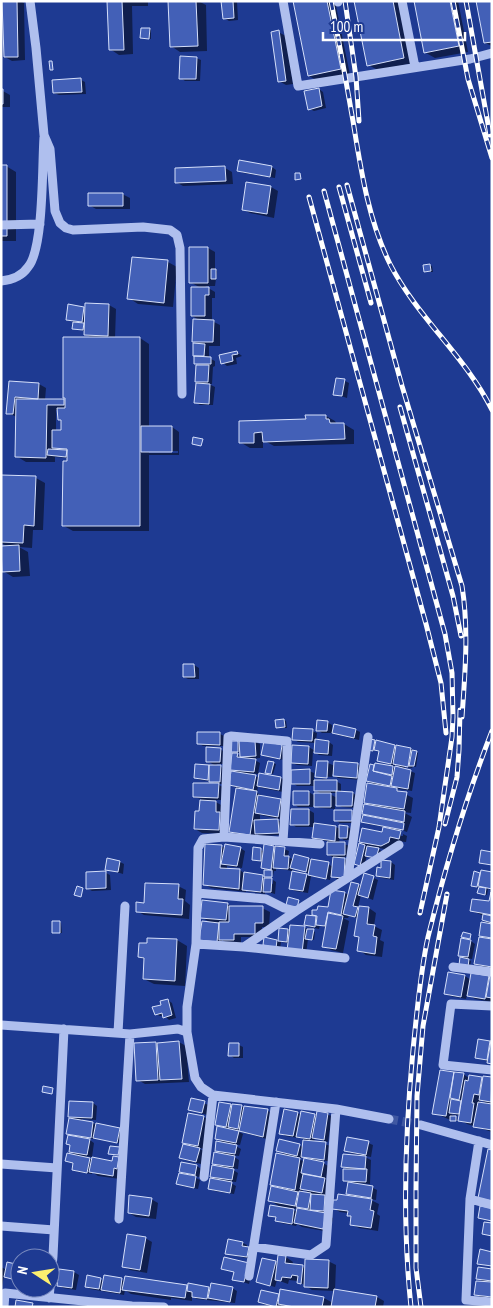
<svg xmlns="http://www.w3.org/2000/svg" width="493" height="1308" viewBox="0 0 493 1308" font-family="'PT Sans Narrow',sans-serif">
  <style>
    .shadow { fill: #0007; fill-rule: evenodd }
    .building { fill: #4360b7; stroke: #d5dffa }
    .lines { fill: none; stroke-linecap: round; stroke-linejoin: round }
    .minor-tunnel { stroke: #4058a2; stroke-width: 9; stroke-dasharray: 9 4.5; stroke-linecap: butt }
    .minor { stroke: #afbfee; stroke-width: 9 }
    .rail-casing { stroke: #fff; stroke-width: 5 }
    .rail { stroke: #1e3a92; stroke-width: 3; stroke-dasharray: 9; stroke-linecap: butt }
  </style>
  <rect width="100%" height="100%" fill="#1e3a92"/>
  <path class="shadow" d="M3 1H20L24 3 25 60 12 61 5 57Z
    M108 1H148V6H132L133 54 119 55 110 49Z
    M169 1H198L206 5 207 51 180 52 171 46Z
    M223 1H237L238 20 229 21 224 18Z
    M294 1H335L350 75 318 81 309 76Z
    M355 1H401L414 63 378 70 368 65Z
    M415 1H458L468 52 435 58 426 53Z
    M492 1V46L485 43Z
    M149 29 151 30V39L142 38Z
    M278 32 286 36 293 84 286 85 279 81Z
    M196 58 201 60 200 81H185L181 78Z
    M81 80 85 82 86 94 59 95 54 93Z
    M319 89 323 92 326 108 314 111 310 109Z
    M1 90 10 95V107H1Z
    M240 161 272 167 276 170 275 178 243 173 239 170Z
    M1 166H6L16 172V241H1Z
    M225 168 232 172 233 184 183 186 176 182V170Z
    M247 184 271 187 278 191 274 218 250 213 243 209Z
    M122 194 130 198V209H96L89 205Z
    M191 248H208L215 252V270L217 271 215 286H205L215 292V298H212V321L220 325V346H209V358L215 361V366L213 367 212 384H209L215 387 213 405H200L195 402 197 366 199 365 195 363 194 344 199 345 193 341 201 321 192 316 201 288 190 282Z
    M168 262 177 267 173 307 138 304 129 298Z
    M430 265 432 266 433 272H425Z
    M86 304 109 305 116 309 115 338H140L149 344V427H172L179 432V455H149V531H73L64 526 68 458 55 457V462H26L16 456 17 417 7 413 11 382 39 384 46 388 45 400 70 401 64 397 92 338 85 334V331L73 328 74 322 67 319 84 308 86 309ZM56 410H58L59 419 62 421V432H56ZM149 451H178V453H149Z
    M237 352 242 356 236 358 237 364 227 366 223 363 221 356Z
    M345 381 349 383 347 398 335 394Z
    M326 416 335 421 337 425 344 424 354 430V444L274 446 263 440V448H250L240 442V422L307 421Z
    M1 476 36 478 45 483 43 530H33L32 548 19 547 28 552 30 576 13 577 3 571V568H1V547H9L1 543Z
    M184 665H194L199 668V679H188L184 677Z
    M284 720 286 721 287 728H277L276 721Z
    M327 722 332 725V733H322L318 730Z
    M335 725 356 730 360 732 359 740 338 735 334 733Z
    M312 731 317 733 316 741 329 742 333 745 332 756 319 755 313 751 312 766 297 765 292 763 309 747 315 751 316 743 298 742 293 739Z
    M220 734 224 736V746H203L198 743Z
    M371 740 411 749 418 753 416 767 413 766 412 768 405 767V769L415 773 412 791 393 788 413 798 411 813 403 812 412 817 407 832 404 831 405 824H403L402 830H396L401 833V836H403V834L407 836 406 842 397 841 396 846 389 850 375 847 383 852 381 860 367 855 364 867 355 864 360 845 367 846 360 842 383 834 384 827 367 824 363 821 371 818 364 813 372 806 365 802 377 786 368 781 371 765 376 766V764L396 769H403L396 764 395 766 378 760 380 752 375 749 374 751 371 750Z
    M233 742 241 744 255 742 260 744V758L253 759 260 763 258 774 250 773 259 778 260 774 281 778 285 780 283 792 262 788 258 786 257 793 263 796 281 800 288 804 285 820 260 815V821L278 820 283 823V835L260 836 257 834V838L237 835 230 831 237 788 230 785 238 773 231 769 237 755 241 757V753L232 752Z
    M265 743 282 746 287 749 284 760 267 757 263 755Z
    M220 749 225 752 224 764H216L225 769 224 784H217L223 787V800H212L223 806 226 834 202 833 195 829 201 812V799L194 797 216 784 211 781 200 780 195 778 196 765 216 766 207 761Z
    M269 762 276 764 273 774 269 773Z
    M318 762 328 763 335 766 357 764 362 767 361 780 338 778 332 774V777L320 776V778L317 776Z
    M309 771 314 773V781H324L321 779 336 781 341 784V793H353L357 796V808L342 807 335 804V809L320 808 313 805V807H298L294 804 309 792 315 796 322 794 315 790V786H297L293 783ZM328 793H338L337 798Z
    M292 810H309L314 813V824L336 827 340 829 348 827 352 830V840H344L340 837 339 844H344L349 846V857H341L349 862 348 880 337 879 331 875 330 880 311 876 308 893 295 891 290 888 306 875 309 876 311 874 293 868 292 871 276 868V871H274V876L273 871H271L266 876V878L270 883 273 884V880L276 882 275 894 265 891V894L246 891V892L211 888 204 884 221 846 225 848H240L245 851 242 868 227 866V869L240 870 245 874 265 878 266 870 262 868 263 862 254 860V849L264 851 265 846 284 849 289 851 288 857 294 860 309 859 328 864 333 867 334 858 329 855 328 841 318 840 313 838 314 827H296L292 824Z
    M352 812 356 814V823H340L335 820Z
    M120 862 124 864 123 874 107 869Z
    M391 862 395 865 394 880 382 878 377 876 382 869Z
    M106 873 110 875 111 890 92 891 87 888Z
    M475 873 482 875 492 874V890L488 889 487 895 480 894V888L474 886Z
    M365 874 378 880 373 900 361 895 358 907 369 908 376 913 374 926 382 930 380 940 384 942 382 957 366 955 359 950 360 938 356 935 358 918 349 916 348 918H343L349 921 343 953 331 950 324 946 327 928 320 925 319 929 310 927 306 925 307 916 319 918 313 914 329 908 345 893 349 895 358 885 362 887ZM326 911 330 912 328 924H327Z
    M178 886 186 890 185 901 190 905 189 919 144 915 137 911 145 904Z
    M492 893V969L483 967 476 963 487 939 480 935 490 924 483 920 484 916 472 911 490 903Z
    M227 904 234 908H262L270 912 269 927H262V937H241V943H227L222 940 221 944 205 942 213 924 201 917Z
    M59 922 61 923 62 933H55L54 932Z
    M291 926 305 928 315 932 314 940 308 939 306 954 289 943 281 942 280 949 269 947 276 941 279 942 280 929 291 932Z
    M149 939 177 940 187 946 185 986 154 984 144 979 145 960 140 957 148 944Z
    M471 941 475 944 472 959 466 958 471 961 470 967 462 966 466 959 459 955Z
    M449 973 465 976 471 980 472 974 492 977V1002L475 999 467 994 466 999 450 996 446 994Z
    M168 1000 172 1003 176 1018 169 1020 164 1015 160 1016 156 1014Z
    M479 1040 492 1041V1064L489 1062 476 1057Z
    M179 1042 186 1046 189 1082 145 1084 138 1080 135 1044Z
    M239 1045 243 1047V1058H234L230 1055Z
    M453 1073 463 1074 469 1078 492 1079V1132L467 1124 460 1120 461 1116 451 1114 457 1118V1121H453L434 1113ZM481 1100 489 1105 480 1103Z
    M192 1100 209 1105 207 1115 190 1110Z
    M93 1103 97 1106 96 1120 82 1119V1121L119 1129 124 1131 122 1144 95 1138V1139L87 1138 94 1143 92 1157 85 1156 93 1160 113 1162 119 1158 120 1179 98 1176 92 1172V1174L78 1172 73 1169 74 1164 67 1161 78 1156 70 1152 71 1146 68 1144 75 1137 68 1133 75 1120 69 1116Z
    M230 1105 268 1111 275 1115 270 1140 235 1130 243 1134 240 1145 232 1144 241 1149 239 1156 231 1155 239 1160 238 1169 230 1168 238 1173 236 1182 227 1181 236 1186 234 1194 214 1191 210 1188 213 1167 222 1168 213 1163 225 1155 216 1150 225 1144 216 1138 224 1128 216 1124Z
    M318 1112 332 1116 328 1142 315 1138 314 1142 325 1144 330 1146 328 1161 318 1160 328 1166 326 1180 329 1182 328 1213 322 1212 333 1218 330 1232 302 1227 297 1224 296 1226 281 1223 277 1221V1218L269 1215 282 1208 269 1200 279 1189 271 1184 287 1156 277 1150 280 1140 303 1147 304 1139 298 1136V1138L285 1136 281 1133 297 1113 302 1115H314L317 1117ZM302 1156 305 1158 304 1162 297 1157 302 1158ZM303 1189 311 1194 302 1192ZM290 1208 298 1209 297 1212Z
    M204 1117 211 1121 205 1149 198 1148 204 1151 201 1164 185 1160 180 1157 190 1146 183 1142Z
    M368 1143 373 1145 371 1157 350 1153 346 1150Z
    M363 1156 371 1160 370 1184 357 1183 356 1185 373 1188 377 1190 376 1200 369 1199 379 1204 377 1214 380 1216 378 1231 359 1228 351 1224 352 1217 348 1213 340 1212 333 1208 356 1198 347 1193 349 1183 344 1180 347 1169 343 1167Z
    M182 1164 197 1166 201 1169 200 1177 192 1176 200 1180 198 1189 182 1186 178 1184Z
    M151 1199 158 1203 156 1219 136 1217 129 1213Z
    M145 1238 152 1242 147 1273 130 1270 123 1266Z
    M243 1243 247 1245V1248L253 1251 251 1259 231 1255 227 1253Z
    M286 1257 293 1262 292 1265 306 1268 328 1261 336 1265 335 1290 377 1297 384 1301 383 1307H285L281 1305V1307H274L263 1304 259 1302 278 1295 324 1298 333 1303 335 1291 312 1290 298 1281 289 1280 288 1284 277 1280 275 1287 257 1282 276 1263 278 1264Z
    M20 1266V1282L4 1276 1 1292V1267L7 1270Z
    M253 1267 249 1284 234 1279 235 1272 223 1268Z
    M60 1270 74 1272 79 1275 76 1290 63 1288 58 1285Z
    M492 1270V1298L480 1297 476 1294 484 1282 477 1278Z
    M88 1276 104 1281 105 1276 125 1281 189 1288V1285L211 1289 232 1288 237 1291 235 1303 197 1299 192 1296V1301L171 1298V1300L131 1294 125 1290 124 1295 90 1289 86 1286Z"/>
  <path class="building" d="M2 1H17L18 57H4Z
    M107 1H122L124 50H109Z
    M168 1H196L198 46 170 47Z
    M221 1H233L234 18 223 19Z
    M293 1H327L341 69 308 76Z
    M354 1H393L404 58 367 66Z
    M414 1H450L459 46 424 53Z
    M476 1H492V42L484 43Z
    M141 28H150L149 39 140 38Z
    M279 30 286 81 278 82 271 32Z
    M180 56 197 57 196 79H179Z
    M49 61H52L53 70H50Z
    M81 78 82 92 53 93 52 80Z
    M319 88 322 106 308 110 304 91Z
    M1 89H3V104H1Z
    M239 160 272 166 270 177 237 171Z
    M1 165H7V236H1Z
    M225 166 226 181 175 183V168Z
    M295 173H300L301 179 295 180Z
    M246 182 271 186 267 214 242 210Z
    M88 193H123V206H88Z
    M189 247H208V283H189Z
    M132 257 168 260 164 303 127 299Z
    M430 264 431 271 424 272 423 265Z
    M211 269H216V279H211Z
    M191 287H209V295H205V316H191Z
    M85 303 109 304 108 336 84 335Z
    M68 304 84 307 82 322 66 320Z
    M193 319 214 320 213 342H192Z
    M73 322 84 323 83 330 72 329Z
    M63 337H140V526H62L63 461H67V449L52 448V430H61V420H58L57 408H65V398H63Z
    M193 343 205 344 204 356H193Z
    M237 351 238 354 232 355 233 361 221 364 219 355Z
    M194 356 211 357V364H194Z
    M196 365H209L208 382H195Z
    M336 378 345 379 342 396 333 395Z
    M9 381 39 383 38 399 15 397 13 414H6Z
    M196 383 210 384 209 404 194 403Z
    M16 399H64V405H47L46 458 15 457Z
    M305 415H326V419H329L330 423H344L345 439 263 442 262 432 254 433V443H239V421L306 419Z
    M141 426H172V452H141Z
    M193 437 203 439 201 446 192 444Z
    M48 449 67 450 66 457 47 455Z
    M1 475 36 476 34 526 24 525 23 543 1 542Z
    M19 545 20 571 2 572 1 546Z
    M183 664H194L195 677H183Z
    M284 719 285 727 276 728 275 720Z
    M317 720 328 721 327 731H316Z
    M334 724 356 729 354 738 332 733Z
    M293 728 313 729 312 741 292 740Z
    M197 732H220V745L197 744Z
    M315 739 329 741 328 754 314 753Z
    M370 739 375 740 373 751 367 750Z
    M376 740 395 745 391 764 377 761 379 751 374 750Z
    M231 741H238V752H231Z
    M239 741H255L256 756 240 757Z
    M264 741 282 745 280 759 261 755Z
    M292 745 309 746 308 764 291 763Z
    M396 745 411 748 408 767 393 764Z
    M206 747 221 748 220 762H206Z
    M412 750 417 751 414 766H409Z
    M232 753H238L237 757 256 759 254 772 230 770Z
    M268 761 274 762 271 774 265 773Z
    M317 761H328L327 778 315 777Z
    M334 761 358 763 357 778 333 776Z
    M375 763 393 766 392 775 373 771Z
    M195 764 209 765 208 780 194 778Z
    M370 764 374 765 373 771 392 776 390 786 366 781Z
    M209 765H221L220 782H209Z
    M395 766 411 770 408 789 391 786Z
    M310 769V784H291V770Z
    M231 771 256 775 253 790 229 785Z
    M259 773 281 777 279 790 257 786Z
    M314 780H337V791H314Z
    M193 783H219L218 798 193 797Z
    M367 783 397 788V791L407 792 404 809 364 803Z
    M236 788 257 791 250 835 229 832Z
    M293 791H309V805H293Z
    M336 791 353 792 352 806H336Z
    M314 793H331V807H314Z
    M258 795 281 799 278 817 255 813Z
    M200 800 216 801V812H220L219 830 194 829 195 811H199Z
    M364 804 405 811 404 822 362 814Z
    M291 809H309V825H290Z
    M334 810H352V821H334Z
    M363 815 404 823 403 830 361 822Z
    M278 819 279 833 255 834 254 820Z
    M314 823 336 826 335 841 312 838Z
    M339 825 348 826 347 838H339Z
    M383 827 401 831 399 839 390 837 389 842 381 846 359 842 362 828 382 832Z
    M327 842H345V855H327Z
    M359 843 365 845 360 866 354 864Z
    M205 844 222 845 220 868 240 869 239 889 203 885Z
    M225 844 241 847 237 866 221 864Z
    M264 844 274 846 271 870 261 868Z
    M275 846 285 847 284 856H289L288 869 273 868Z
    M367 846 379 848 376 858 365 856Z
    M253 847 261 848V861L252 860Z
    M481 850 492 852V865L479 863Z
    M294 854 309 858 306 872 290 868Z
    M333 857 345 858 344 878 331 877Z
    M107 858 120 861 118 872 105 870Z
    M311 859 329 862 326 879 308 875Z
    M381 860 391 861 390 878 376 876 377 867 381 868Z
    M264 870H272V877H264Z
    M481 870 492 872V889L478 886Z
    M106 871V888L86 889V872Z
    M292 871 307 874 303 891 289 889Z
    M474 871 480 873 477 887 471 886Z
    M244 872 263 875 261 892 242 890Z
    M364 873 374 876 368 898 358 895Z
    M264 878H272L271 892H263Z
    M351 882 359 884 353 906 358 907 355 917 343 914Z
    M145 883 179 884 178 899H183L182 915 136 912V902L144 903Z
    M77 886 83 888 81 897 74 895Z
    M479 887 486 888 485 895 477 893Z
    M331 890 345 892 341 915 328 912 325 926 316 925 317 916 312 915V910H317L318 906 328 907Z
    M491 892 492 915 470 911 472 899 489 901Z
    M288 897 299 900 297 908 286 905Z
    M202 900 228 903 226 920 200 918Z
    M229 906H263V923H255V934H234V940H219V922H229Z
    M359 906 369 907 367 924 375 925 373 936 377 937 375 954 357 951 359 937 354 936Z
    M328 913 343 916 336 949 322 947Z
    M483 914 492 916V923L482 920Z
    M306 915 316 916 315 927 304 925Z
    M52 921H60V933H52Z
    M202 921 219 923 217 942 199 940Z
    M481 922 492 924V938L479 936Z
    M290 925 305 926 302 953 287 951Z
    M279 928 288 929 287 942 278 941Z
    M307 929H314L312 940 305 939Z
    M463 932 471 934 470 939 461 937Z
    M264 937 277 940 276 948 263 945Z
    M479 937 492 939V967L474 964Z
    M147 938 177 939 175 981 143 979 144 958 138 957 139 943H147Z
    M461 938 471 940 468 957 458 956Z
    M460 957 469 959 468 967 459 965Z
    M448 972 465 975 461 997 444 994Z
    M471 973 489 976 485 999 467 996Z
    M490 975 492 976V998L486 997Z
    M168 999 172 1015 163 1018 162 1013 155 1015 152 1007 161 1005 160 1001Z
    M478 1039 490 1041 487 1060 475 1058Z
    M491 1040H492V1064L487 1063Z
    M179 1041 182 1079 160 1080 157 1043Z
    M156 1042 158 1080 136 1081 134 1043Z
    M229 1043H239V1056H228Z
    M440 1070 454 1072 446 1116 432 1114Z
    M454 1072 464 1073 459 1100 450 1098Z
    M469 1075 482 1077 479 1095 474 1094 472 1103H474L471 1123 458 1121 465 1080 468 1081Z
    M483 1076 492 1077 491 1102 479 1100Z
    M43 1086 53 1088 52 1094 42 1092Z
    M191 1098 205 1101 202 1113 188 1110Z
    M451 1099 461 1101 459 1114 449 1113Z
    M69 1101 93 1102 92 1118 68 1117Z
    M219 1102 231 1104 226 1127 215 1125Z
    M478 1102 492 1104V1130L473 1127Z
    M232 1104 242 1105 238 1129 228 1127Z
    M244 1106 268 1109 263 1137 239 1131Z
    M284 1109 298 1112 293 1136 279 1134Z
    M301 1111 315 1114 310 1139 296 1137Z
    M317 1111 328 1113 324 1140 312 1138Z
    M188 1113 204 1116 198 1146 182 1143Z
    M450 1116H456V1121H450Z
    M69 1118 93 1122 91 1138 66 1134Z
    M96 1123 120 1128 117 1143 93 1138Z
    M217 1126 239 1131 236 1143 215 1139Z
    M68 1135 90 1139 87 1155 69 1152 70 1145 66 1144Z
    M347 1137 369 1141 366 1155 344 1151Z
    M279 1139 300 1144 297 1156 276 1151Z
    M303 1140 326 1142 324 1160 301 1157Z
    M216 1141 237 1145 235 1154 215 1151Z
    M183 1144 200 1148 196 1162 179 1158Z
    M110 1146 120 1147 118 1155 108 1154Z
    M488 1149 492 1150V1201L478 1198Z
    M214 1152 235 1156 233 1167 212 1164Z
    M67 1153 90 1158 87 1173 72 1170 73 1163 65 1161Z
    M276 1153 300 1158 295 1190 270 1185Z
    M343 1154 366 1156 365 1169 341 1167Z
    M113 1156 119 1157 117 1169 114 1168 113 1176 89 1172 92 1157 112 1161Z
    M304 1158 324 1162 321 1177 301 1173Z
    M181 1162 197 1165 195 1175 179 1172Z
    M212 1165 234 1169 232 1180 210 1177Z
    M343 1169H367L366 1182 343 1181Z
    M179 1173 196 1176 194 1188 176 1184Z
    M303 1174 325 1178 322 1193 300 1189Z
    M210 1178 232 1182 230 1193 208 1189Z
    M348 1182 373 1186 371 1198 346 1194Z
    M271 1186 298 1192 295 1206 268 1201Z
    M299 1191 311 1193 308 1209 296 1207Z
    M311 1194 325 1195 324 1211 310 1210Z
    M338 1194 372 1199 370 1210 374 1211 371 1228 350 1225 351 1216H347L348 1211 332 1209 333 1200H337Z
    M129 1195 152 1198 149 1216 128 1213Z
    M270 1205 294 1209 292 1224 275 1221 276 1217 268 1216Z
    M480 1206 492 1208V1221L478 1218Z
    M297 1208 326 1213 323 1229 294 1223Z
    M484 1222 492 1223V1236L482 1234Z
    M127 1234 146 1237 140 1270 122 1267Z
    M228 1239 243 1242 242 1246 249 1247 247 1257 225 1254Z
    M480 1249 492 1252V1266L477 1264Z
    M278 1255 286 1256 285 1263 303 1265 301 1284 297 1283 298 1276 292 1275 291 1278 282 1277 281 1281 275 1280Z
    M224 1257 249 1263 244 1282 232 1280 234 1272 221 1269Z
    M262 1258 276 1261 270 1286 256 1282Z
    M305 1259 329 1260 328 1288 304 1287Z
    M7 1262 20 1265V1281L4 1277Z
    M478 1267 492 1269V1281L476 1279Z
    M59 1269 74 1271 72 1288 57 1286Z
    M87 1275 101 1278 99 1289 85 1287Z
    M104 1275 122 1278 120 1293 101 1290Z
    M125 1276 187 1285 185 1298 122 1290Z
    M476 1281 492 1282V1297L474 1295Z
    M188 1283 209 1287 207 1299 192 1297V1292L187 1291Z
    M211 1283 233 1287 230 1302 208 1298Z
    M280 1289 324 1297 322 1307H294L278 1304Z
    M334 1289 377 1296 375 1307H331Z
    M261 1290 279 1294 276 1307 258 1302Z
    M16 1300 33 1303 32 1307H15Z"/>
  <g class="lines">
    <path class="minor-tunnel" d="M389 1119 421 1125"/>
    <path class="minor" d="M30 1 36 48 44 135 50 149 55 211 60 223 66 228 73 230 143 227 170 230 177 235 180 248 182 394
      M283 1 298 86 470 59 492 53
      M338 1V2
      M402 1 415 67
      M1 225 40 224
      M1 281C11 280 22 276 28 267 44 249 42 164 44 137
      M224 837 228 737 231 736 287 741V780L283 841
      M348 877 368 737
      M197 893 266 899 284 908 296 911
      M196 944 244 947 345 958
      M244 947 296 911 399 845
      M453 967 492 972
      M492 1006 451 1004 443 1065 492 1070
      M1 1025 130 1034 178 1029 187 1032 195 1078 201 1087 213 1095 336 1109 389 1119
      M187 1032V1007L196 944 198 848 203 839 224 837 320 844
      M118 1033 125 906
      M421 1125 492 1145
      M479 1141 470 1199 466 1300 492 1302
      M1 1164 57 1168
      M204 1177 213 1095
      M470 1199 492 1205
      M119 1219 130 1034
      M1 1226 54 1230
      M254 1247 311 1255 326 1245 336 1109
      M249 1276 276 1102
      M49 1298 53 1256 64 1029
      M4 1307 5 1293 132 1306 164 1307"/>
    <defs>
      <path id="rail" d="M331 1C339 41 346 81 353 121 361 170 368 219 390 264 417 317 466 357 492 410
        M345 1 356 77 359 121
        M453 1 468 79 492 158
        M466 1 490 135
        M347 185 402 386 462 586C469 630 465 673 462 717
        M339 187 371 303
        M324 191 445 634 452 673 453 717 452 737 439 827 420 913
        M309 197 426 624 441 683 446 733
        M400 407 453 596 461 636
        M445 824 457 777 459 750 460 710
        M411 1307C402 1222 405 1135 413 1050 417 1012 420 974 428 937 445 868 466 798 492 731
        M421 1307 416 1268V1189L417 1096 423 1026 447 894"/>
    </defs>
    <use href="#rail" class="rail-casing"/>
    <use href="#rail" class="rail"/>
  </g>
  <rect width="493" height="1308" fill="none" stroke="#ffffff" stroke-width="5"/>
  <g transform="translate(35 1273) rotate(282)"><circle r="24" fill="#1e3a92" stroke="#7889be"/>
  <path d="M0-4L9 19L0 12L-9 19Z" fill="#fcef6f"/>
  <text y="-8" font-size="14" font-weight="bold" text-anchor="middle" fill="#ffffff">N</text>
  </g>
  <path d="M323 32v8h142v-8" fill="none" stroke="#ffffff" stroke-width="2.5"/>
  <text x="330" y="32" font-size="15" fill="#ffffff" stroke="#1e3a92" stroke-width="4" paint-order="stroke">100 m</text>
</svg>
